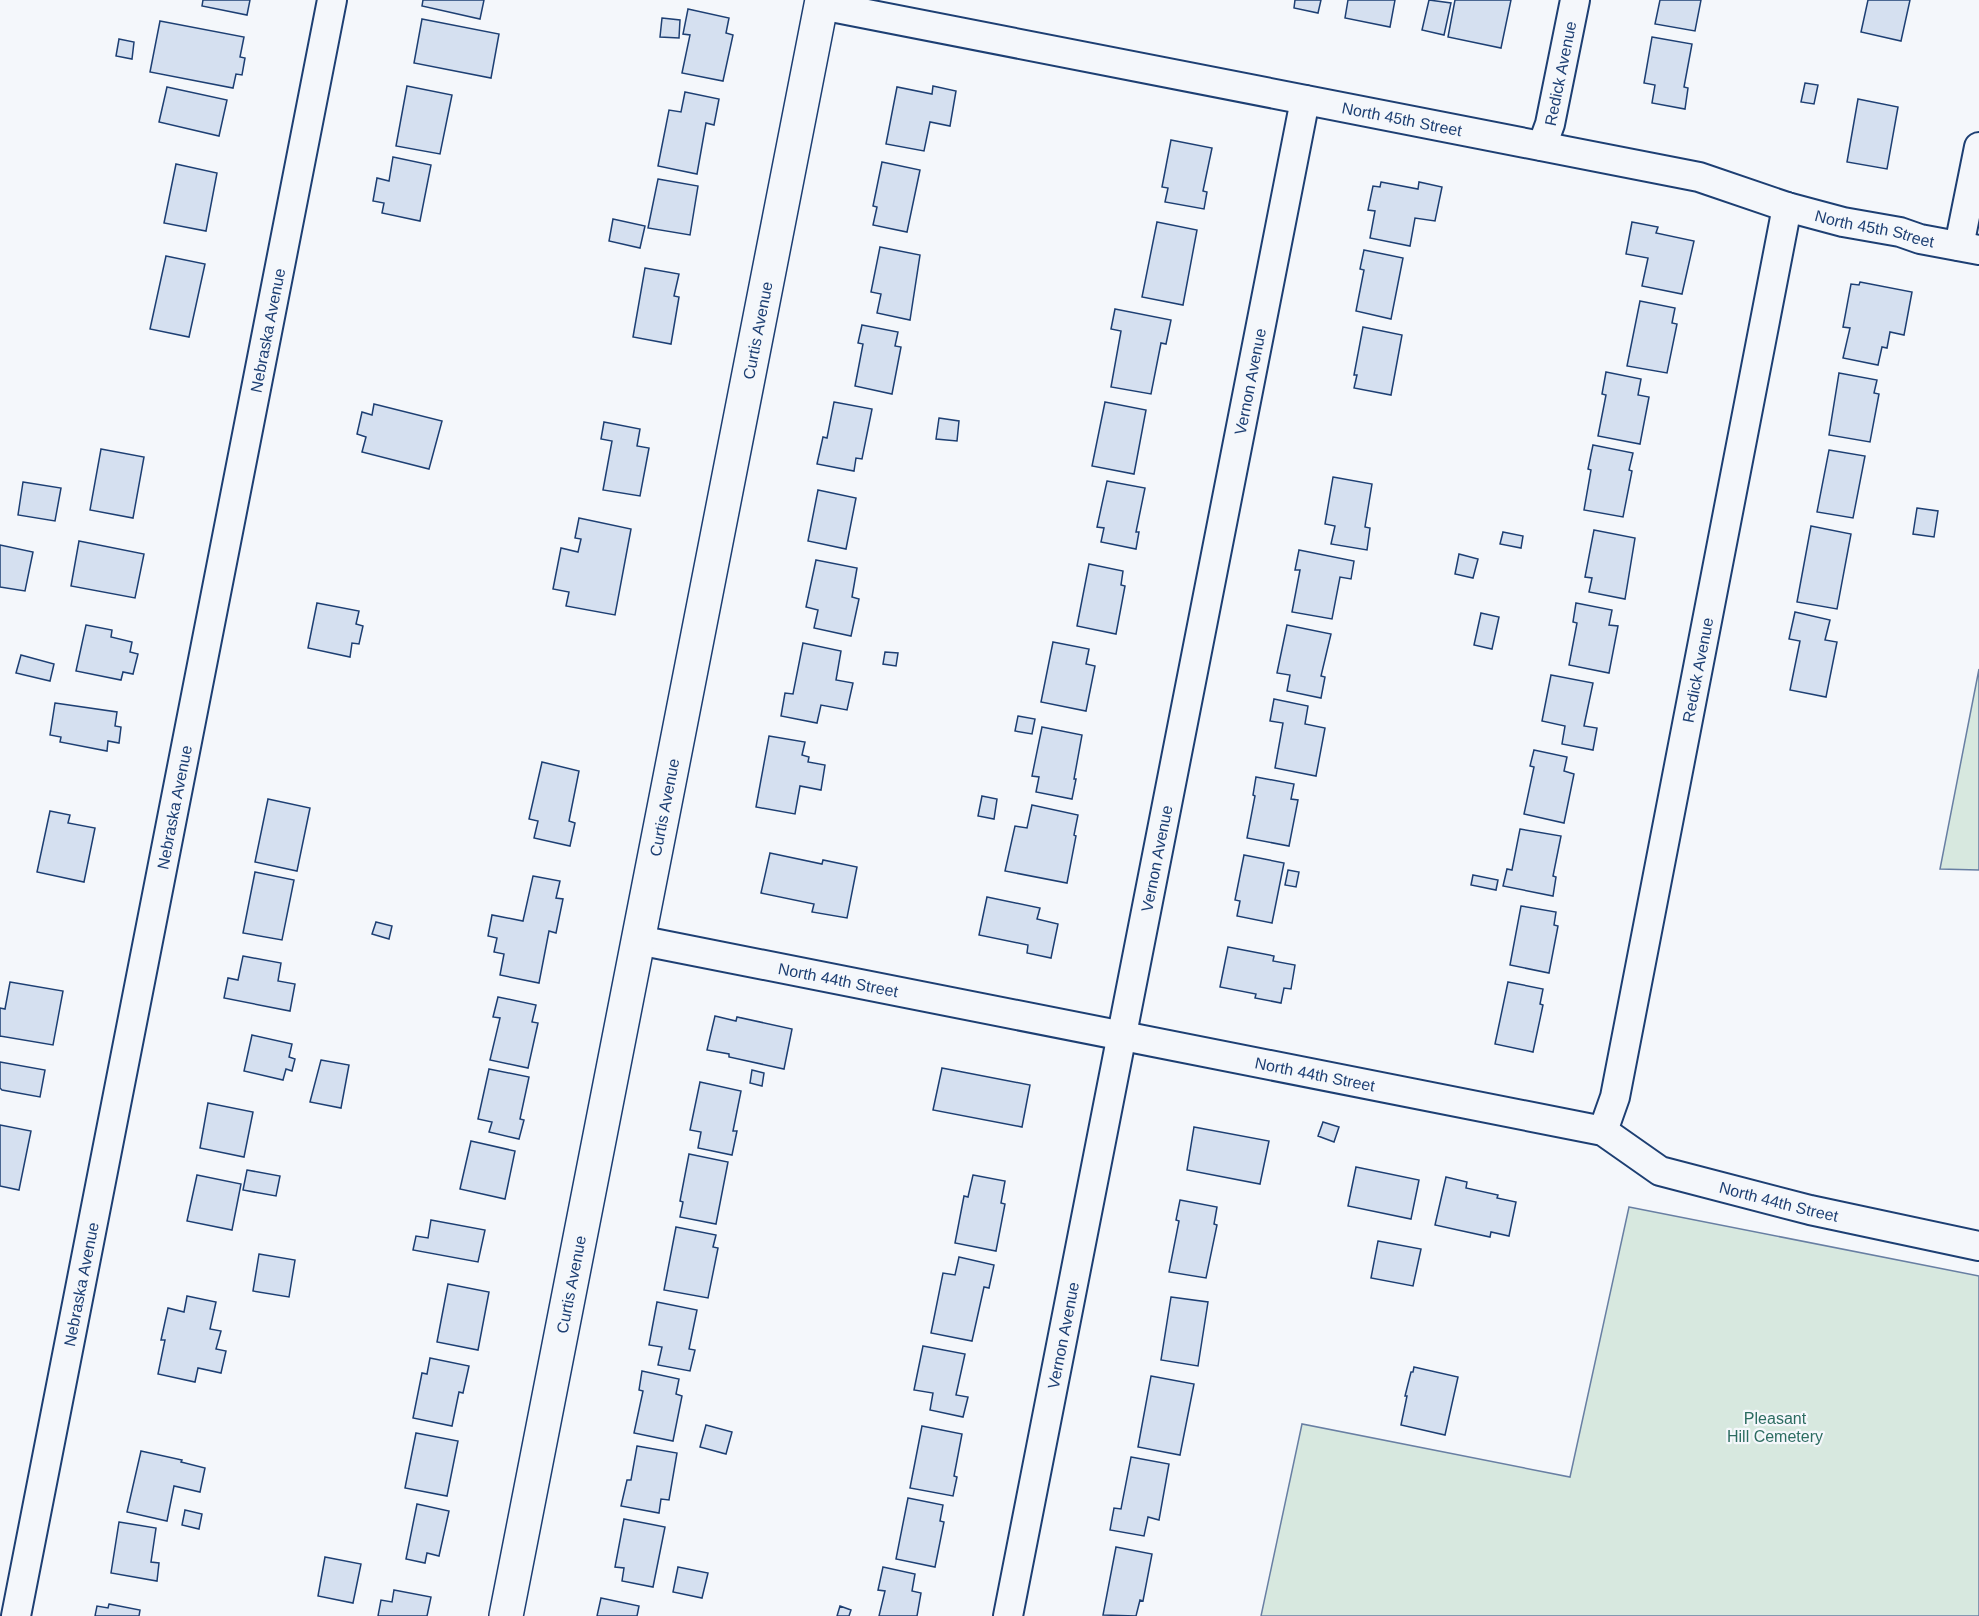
<svg xmlns="http://www.w3.org/2000/svg" width="1979" height="1616" viewBox="0 0 1979 1616" font-family="Helvetica,sans-serif">
  <style>
    .green { fill: #d7e8df; stroke: #687fa3; stroke-width: 1.5 }
    .building { fill: #d5e0f0; stroke: #1d3f73; stroke-width: 1.5 }
    .lines { fill: none; stroke-linecap: round; stroke-linejoin: round }
    .street-casing { stroke: #1d3f73; stroke-width: 32 }
    .secondary-casing { stroke: #1d3f73; stroke-width: 36 }
    .street { stroke: #f4f7fb; stroke-width: 28 }
    .secondary { stroke: #f4f7fb; stroke-width: 33 }
    .labels { text-anchor: middle; stroke-width: 4.5; stroke-linejoin: round; paint-order: stroke }
    .street-label { font-size: 16px; fill: #1d3f73; stroke: #f4f7fb }
    .park-label { font-size: 16px; fill: #2c6c60; stroke: #f4f7fb }
  </style>
  <rect width="100%" height="100%" fill="#f4f7fb"/>
  <path class="green" d="M1979 669V870L1940 869Z
    M1629 1207 1979 1276V1616H1261L1302 1424 1570 1477Z"/>
  <path class="building" d="M203 0H250L247 15 202 6Z
    M423 0H484L480 19 422 6Z
    M1295 0H1321L1318 13 1294 8Z
    M1348 0H1395L1390 27 1345 18Z
    M1429 0 1451 3 1444 35 1422 30Z
    M1455 0H1511L1501 48 1448 37Z
    M1660 0H1701L1695 31 1655 24Z
    M1868 0H1910L1901 41 1861 32Z
    M688 9 729 18 726 33 733 35 723 81 682 73 690 35 683 34Z
    M662 18 680 20 679 38 660 37Z
    M422 19 499 34 491 78 414 63Z
    M160 21 244 37 240 57 245 58 242 75 236 74 233 88 150 72Z
    M1652 37 1692 44 1684 87 1688 88 1685 109 1652 103 1655 85 1644 83Z
    M119 39 134 42 132 59 116 56Z
    M1805 83 1818 85 1814 104 1801 102Z
    M407 86 452 95 440 154 396 146Z
    M933 86 956 91 950 126 930 122 924 151 886 144 897 87 932 94Z
    M167 87 227 100 219 136 159 122Z
    M685 92 719 99 714 125 706 123 697 174 658 166 669 110 681 112Z
    M1858 99 1898 107 1887 169 1847 162Z
    M1171 140 1212 148 1203 191 1207 192 1204 209 1165 202 1168 188 1162 187Z
    M393 157 431 165 420 221 382 213 384 203 373 201 377 178 389 181Z
    M882 162 920 170 907 232 873 225 877 207 873 206Z
    M176 164 217 173 206 231 164 223Z
    M658 179 698 186 690 235 648 228Z
    M1381 182 1418 189 1419 182 1442 187 1435 221 1415 218 1410 246 1370 238 1375 211 1368 210 1373 186 1380 187Z
    M613 219 645 226 640 248 609 241Z
    M1157 222 1197 230 1183 305 1142 297Z
    M1632 222 1658 227 1656 233 1694 241 1682 294 1642 286 1648 258 1626 254Z
    M880 247 920 255 910 320 877 313 881 294 871 292Z
    M1364 250 1403 258 1391 319 1356 311 1364 270 1360 269Z
    M166 256 205 264 189 337 150 329Z
    M645 268 679 274 674 296 679 297 671 344 633 337Z
    M1860 282 1912 292 1904 335 1890 332 1887 348 1882 347 1878 365 1843 358 1850 328 1843 327 1851 284 1859 285Z
    M1640 301 1675 308 1672 323 1677 324 1667 373 1627 366Z
    M1115 309 1171 320 1166 344 1161 343 1151 394 1111 387 1121 331 1111 329Z
    M862 325 898 332 895 346 901 347 892 394 855 386 863 344 858 343Z
    M1363 327 1402 335 1391 395 1354 388 1357 375H1354Z
    M1606 372 1641 379 1638 395 1649 397 1640 444 1598 436 1606 395 1602 394Z
    M1839 373 1877 380 1874 393 1879 394 1870 442 1829 435Z
    M834 402 872 409 862 459 856 458 854 471 817 464 823 437 827 438Z
    M1105 402 1146 410 1134 474 1092 466Z
    M374 404 442 421 429 469 362 452 366 437 357 434 362 412 372 415Z
    M939 418 959 421 957 441 936 439Z
    M604 422 640 429 637 446 649 448 640 496 603 490 612 441 601 439Z
    M1593 445 1633 453 1629 470 1632 471 1623 517 1584 510 1591 470 1588 469Z
    M101 449 144 457 133 518 90 510Z
    M1829 450 1865 456 1853 518 1817 512Z
    M1333 477 1372 484 1365 527 1370 528 1367 550 1331 544 1335 526 1325 524Z
    M1107 481 1145 488 1136 532H1139L1136 549 1101 542 1104 528 1097 527Z
    M23 482 61 488 55 521 18 515Z
    M818 490 856 498 846 549 808 541Z
    M1917 508 1938 511 1934 537 1913 534Z
    M579 518 631 529 615 615 566 606 569 592 553 589 561 548 578 552 581 539 575 538Z
    M1811 526 1851 534 1837 609 1797 602Z
    M1594 530 1635 538 1625 599 1589 592 1592 578 1585 577Z
    M1503 532 1523 536 1521 548 1500 544Z
    M79 541 144 554 135 598 71 586Z
    M0 545 33 552 25 591 0 587Z
    M1299 550 1354 561 1351 579 1340 577 1332 619 1292 612 1300 570H1295Z
    M1459 554 1478 559 1473 578 1455 574Z
    M816 560 857 568 852 597 859 599 851 636 814 628 818 610 806 607Z
    M1089 564 1123 571 1121 585 1125 586 1116 634 1077 626Z
    M317 603 359 611 356 624 363 626 359 644 352 643 350 657 308 648Z
    M1576 603 1612 610 1609 625 1618 626 1609 673 1569 665 1577 623 1573 622Z
    M1795 612 1830 620 1825 640 1837 642 1826 697 1790 690 1800 641 1789 639Z
    M1481 613 1499 617 1492 649 1474 645Z
    M86 625 112 630 111 637 132 642 130 652 138 654 133 674 123 672 121 680 76 671Z
    M1287 625 1331 634 1321 676 1325 677 1321 698 1287 691 1290 675 1277 673Z
    M1053 642 1089 649 1086 664 1095 666 1086 711 1041 702Z
    M803 643 841 651 836 680 853 683 847 710 821 705 817 723 781 716 785 693 793 694Z
    M885 652 898 653 896 666 883 664Z
    M21 655 54 664 50 681 16 673Z
    M1551 675 1593 683 1584 726 1597 728 1593 750 1562 744 1565 726 1542 721Z
    M1274 699 1308 706 1305 724 1325 728 1316 776 1275 768 1283 723 1270 721Z
    M55 703 117 712 115 726 121 727 119 743 108 741 107 751 60 742 61 737 50 735Z
    M1018 716 1035 719 1032 734 1015 731Z
    M1042 727 1082 735 1074 779H1076L1072 799 1036 792 1039 777 1032 776Z
    M769 736 805 742 802 755 809 757 808 762 825 765 821 790 800 786 795 814 756 807Z
    M1534 750 1567 757 1564 771 1574 774 1564 823 1524 814 1534 767 1530 766Z
    M542 762 579 771 569 821 575 823 570 846 534 838 538 821 529 819Z
    M1256 777 1294 784 1291 799 1298 800 1289 846 1247 838 1255 796 1253 795Z
    M982 796 997 799 994 819 978 816Z
    M268 799 310 808 297 871 255 862Z
    M1032 805 1078 815 1074 835 1076 836 1067 883 1005 871 1015 826 1027 828Z
    M50 811 70 815 68 823 95 828 84 882 37 872Z
    M1520 829 1561 836 1553 876 1556 877 1553 896 1503 886 1507 869 1512 870Z
    M770 853 822 864 823 860 857 867 847 918 812 912 814 904 761 893Z
    M1244 855 1284 863 1272 923 1237 916 1240 901 1235 900Z
    M1288 870 1299 872 1296 887 1285 885Z
    M255 872 294 880 282 940 243 933Z
    M1473 875 1498 880 1496 890 1471 885Z
    M533 876 560 881 556 898 563 899 556 933 549 931 539 983 500 975 504 954 494 952 497 938 488 936 492 915 523 921Z
    M987 897 1040 908 1037 919 1058 924 1051 958 1027 953 1028 945 979 935Z
    M1521 906 1556 912 1554 925 1558 926 1549 973 1510 965Z
    M376 922 392 926 389 939 372 934Z
    M1228 947 1274 956 1273 961 1295 965 1291 989 1284 988 1281 1003 1255 998 1256 994 1220 987Z
    M243 956 281 963 278 981 295 984 290 1011 224 998 228 978 238 980Z
    M10 982 63 991 53 1045 0 1036V1037V1008L5 1009Z
    M1508 982 1543 989 1540 1004 1543 1005 1533 1052 1495 1044Z
    M498 997 536 1005 532 1022 538 1023 528 1068 490 1060 500 1018 493 1017Z
    M715 1016 736 1021 737 1017 792 1029 784 1069 729 1057V1054L707 1050Z
    M252 1035 292 1044 289 1057 295 1059 292 1071 286 1069 283 1080 244 1071Z
    M321 1060 349 1065 341 1108 310 1102Z
    M0 1062 45 1070 40 1097 2 1090 0 1088Z
    M942 1068 1030 1085 1022 1127 933 1110Z
    M489 1069 529 1077 520 1119 524 1120 519 1139 489 1132 492 1122 478 1119Z
    M752 1070 764 1073 762 1086 750 1083Z
    M700 1082 741 1091 733 1131H737L732 1155 698 1148 701 1132 690 1130Z
    M208 1103 253 1112 244 1157 200 1148Z
    M1323 1122 1339 1127 1334 1142 1318 1136Z
    M0 1125 31 1131 19 1190 0 1186Z
    M1194 1127 1269 1141 1260 1184 1187 1170Z
    M471 1141 515 1151 505 1199 460 1189Z
    M689 1154 728 1162 716 1224 680 1217 683 1202 680 1201Z
    M1356 1167 1419 1180 1411 1219 1348 1206Z
    M247 1170 280 1176 276 1196 243 1190Z
    M197 1175 241 1184 232 1230 187 1221Z
    M973 1175 1005 1181 1001 1203 1005 1204 996 1251 955 1243 964 1196 968 1197Z
    M1446 1177 1467 1182 1466 1188 1498 1195 1497 1198 1516 1202 1509 1236 1491 1232 1490 1237 1435 1225Z
    M1180 1200 1217 1207 1214 1224 1217 1225 1206 1278 1169 1272 1179 1221 1176 1220Z
    M431 1220 485 1230 478 1262 413 1250 416 1236 428 1238Z
    M676 1227 716 1235 713 1247 718 1248 708 1298 664 1290Z
    M1378 1241 1421 1249 1413 1286 1371 1278Z
    M259 1254 295 1260 289 1297 253 1291Z
    M959 1257 994 1265 989 1288 984 1287 972 1341 931 1333 943 1273 955 1275Z
    M448 1284 489 1292 478 1350 437 1342Z
    M187 1296 216 1302 210 1329 221 1331 216 1349 226 1351 221 1373 198 1368 195 1382 158 1374 165 1340H161L168 1308 184 1312Z
    M1171 1297 1208 1302 1198 1366 1161 1360Z
    M657 1302 697 1310 689 1349 695 1350 690 1371 658 1365 662 1347 649 1345Z
    M923 1346 965 1354 956 1395 968 1397 963 1417 930 1410 933 1393 914 1390Z
    M430 1358 469 1366 463 1393 459 1392 452 1426 413 1418 422 1373 427 1374Z
    M1414 1367 1458 1377 1445 1435 1401 1425 1407 1396H1405L1411 1372H1413Z
    M642 1371 679 1379 676 1394 682 1396 673 1441 634 1433 643 1391 639 1390Z
    M1151 1376 1194 1384 1180 1455 1138 1447Z
    M706 1425 732 1432 726 1454 700 1447Z
    M922 1426 962 1434 954 1476 957 1477 953 1496 910 1488Z
    M416 1433 458 1441 447 1496 405 1488Z
    M637 1446 677 1453 669 1500 661 1499 659 1513 621 1506 627 1480H631Z
    M141 1451 182 1460 181 1462 205 1468 200 1492 174 1486 167 1521 127 1512Z
    M1131 1457 1169 1464 1159 1520 1148 1517 1144 1536 1110 1530 1114 1508 1121 1509Z
    M908 1498 943 1505 940 1521 944 1522 935 1567 896 1559Z
    M417 1504 449 1511 439 1556 427 1553 425 1563 406 1559Z
    M185 1510 202 1514 199 1529 182 1525Z
    M624 1519 665 1527 653 1587 622 1581 624 1568 615 1567Z
    M119 1522 156 1528 151 1562 159 1563 157 1581 111 1573Z
    M1116 1547 1152 1554 1143 1601 1140 1600 1136 1616 1103 1615Z
    M325 1557 361 1564 353 1603 318 1596Z
    M678 1567 708 1573 702 1598 673 1592Z
    M883 1567 915 1574 912 1591 921 1593 917 1616H879L885 1591 878 1590Z
    M394 1590 431 1597 427 1616H378L381 1600 392 1602Z
    M601 1598 639 1606 637 1616H597Z
    M109 1604 140 1610 139 1616H95L97 1606 108 1608Z
    M840 1606 851 1610 849 1616H837Z"/>
  <g class="lines">
    <defs>
      <g id="street">
        <path id="s1" d="M821 5 1699 177 1787 207 1843 222 1900 232 1920 239 1979 250"/>
        <path id="s2" d="M1542 146 1550 124 1575 0"/>
        <path d="M1959 246 1979 147"/>
        <path id="s3" d="M638 940 1603 1131 1660 1171 1810 1210 1979 1246"/>
        <path id="s4" d="M1603 1131 1615 1097 1787 207"/>
        <path id="s5" d="M16 1616 332 0"/>
        <path id="s6" d="M1008 1616 1305 100"/>
      </g>
      <g id="secondary">
        <path id="s7" d="M506 1616 822 0"/>
      </g>
    </defs>
    <use href="#street" class="street-casing"/>
    <use href="#secondary" class="secondary-casing"/>
    <use href="#street" class="street"/>
    <use href="#secondary" class="secondary"/>
  </g>
  <g class="labels">
    <g class="street-label">
      <text dy="6" stroke="none"><textPath href="#s2" startOffset="75">Redick Avenue</textPath></text>
      <text dy="6" stroke="none"><textPath href="#s1" startOffset="592">North 45th Street</textPath></text>
      <text dy="6" stroke="none"><textPath href="#s1" startOffset="1078">North 45th Street</textPath></text>
      <text dy="6" stroke="none"><textPath href="#s5" startOffset="1310">Nebraska Avenue</textPath></text>
      <text dy="6" stroke="none"><textPath href="#s7" startOffset="1310">Curtis Avenue</textPath></text>
      <text dy="6" stroke="none"><textPath href="#s6" startOffset="1258">Vernon Avenue</textPath></text>
      <text dy="6" stroke="none"><textPath href="#s4" startOffset="471">Redick Avenue</textPath></text>
      <text dy="6" stroke="none"><textPath href="#s5" startOffset="824">Nebraska Avenue</textPath></text>
      <text dy="6" stroke="none"><textPath href="#s7" startOffset="824">Curtis Avenue</textPath></text>
      <text dy="6" stroke="none"><textPath href="#s6" startOffset="772">Vernon Avenue</textPath></text>
      <text dy="6" stroke="none"><textPath href="#s3" startOffset="204">North 44th Street</textPath></text>
      <text dy="6" stroke="none"><textPath href="#s3" startOffset="690">North 44th Street</textPath></text>
      <text dy="6" stroke="none"><textPath href="#s3" startOffset="1176">North 44th Street</textPath></text>
      <text dy="6" stroke="none"><textPath href="#s5" startOffset="338">Nebraska Avenue</textPath></text>
      <text dy="6" stroke="none"><textPath href="#s7" startOffset="338">Curtis Avenue</textPath></text>
      <text dy="6" stroke="none"><textPath href="#s6" startOffset="286">Vernon Avenue</textPath></text>
    </g>
    <g class="park-label">
      <text x="1775" y="1424">Pleasant<tspan x="1775" dy="18">Hill Cemetery</tspan></text>
    </g>
  </g>
</svg>
